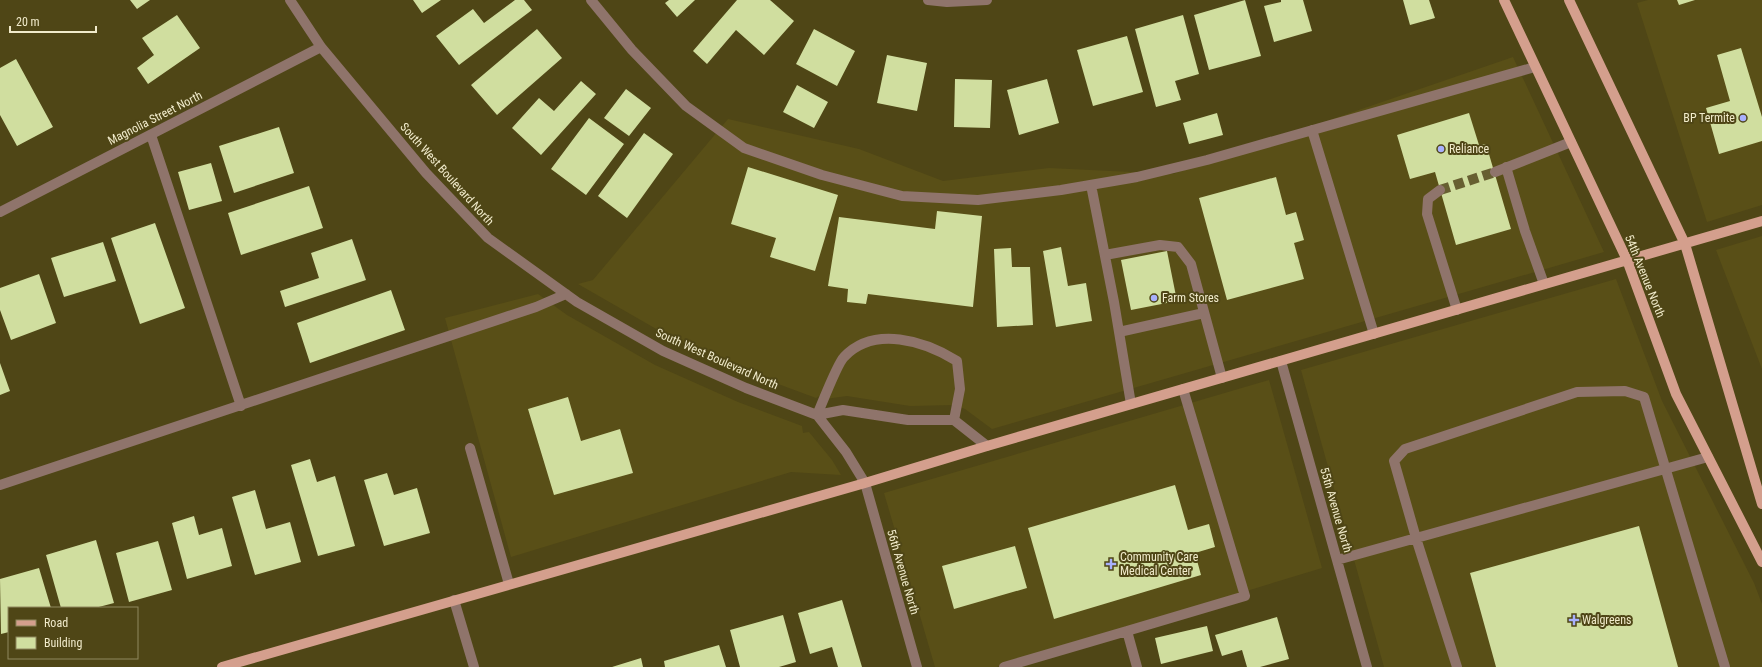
<svg xmlns="http://www.w3.org/2000/svg" width="1762" height="667" viewBox="0 0 1762 667" font-family="'Roboto Condensed',sans-serif">
  <style>
    .built { fill: #594f17 }
    .building { fill: #d0de9f }
    .lines { fill: none; stroke-linecap: round; stroke-linejoin: round }
    .minor-tunnel { stroke: #675f31; stroke-width: 10; stroke-dasharray: 10 5; stroke-linecap: butt }
    .minor { stroke: #8f746b; stroke-width: 10 }
    .major { stroke: #d49f8d; stroke-width: 10 }
    .poi-dot { fill: #a8b0fc; stroke: #4f4616; stroke-width: 1.5 }
    .labels { text-anchor: middle; stroke-width: 4; stroke-linejoin: round; paint-order: stroke }
    .street-label { font-size: 12px; fill: #f1ebcb; stroke: #4f4616 }
    .poi-label { font-size: 12px; fill: #f1ebcb; stroke: #4f4616; text-anchor: start }
  </style>
  <rect width="100%" height="100%" fill="#4f4616"/>
  <path class="built" d="M1648 0H1762V205L1707 222 1637 3Z
    M1513 57 1604 252 992 429 965 409 955 405 910 406 847 396 825 399 821 395 816 398 754 375 672 338 578 284 593 280 728 119 859 149 943 181 1049 168 1173 174Z
    M1762 236V369L1716 250Z
    M1616 279 1662 401 1754 583 1762 604V667H1384L1301 370Z
    M538 294 567 315 655 365 738 402 802 426 803 433 809 432 832 460 841 475 791 472 511 557 445 318Z
    M1269 380 1322 568 997 667H935L884 493Z"/>
  <path class="building" d="M130 0H150L137 9Z
    M413 0H441L422 13Z
    M515 0H524L532 10 459 65 436 36 473 9 484 23Z
    M669 0H695L677 17 665 3Z
    M737 0H770L794 21 764 55 736 30 707 64 693 51Z
    M1245 0 1261 56 1209 70 1194 15Z
    M1281 0H1303L1312 31 1274 42 1264 6 1281 2Z
    M1403 0H1429L1435 18 1410 25Z
    M1677 0H1695L1679 5Z
    M177 15 200 48 148 84 137 68 154 55 142 38Z
    M1183 15 1199 74 1175 81 1181 100 1156 107 1135 29Z
    M537 29 562 58 497 115 471 85Z
    M814 29 855 51 837 86 796 64Z
    M1127 36 1143 92 1093 106 1077 50Z
    M1741 48 1762 117V141L1719 154 1706 108 1730 101 1717 55Z
    M887 55 927 63 917 111 877 103Z
    M16 59 53 127 17 146 0 115V68Z
    M955 79 992 80 990 128 954 127Z
    M1047 79 1059 123 1019 135 1007 90Z
    M581 81 596 94 541 155 512 128 539 98 554 111Z
    M797 85 828 102 814 128 783 112Z
    M626 89 651 108 629 136 604 118Z
    M1217 113 1223 135 1189 144 1183 123Z
    M1469 113 1479 145 1486 144 1511 229 1456 245 1435 172 1410 179 1397 135Z
    M589 118 624 144 586 195 551 169Z
    M279 127 294 173 234 193 219 146Z
    M644 133 673 154 627 218 598 196Z
    M211 163 222 201 189 210 178 172Z
    M748 167 838 195 815 271 770 257 776 238 731 224Z
    M1276 177 1286 215 1296 212 1304 240 1294 243 1304 279 1227 300 1199 198Z
    M309 186 323 228 241 255 228 213Z
    M937 211 982 216 973 307 868 294 866 304 847 302 848 289 828 286 839 217 935 229Z
    M155 223 185 308 140 324 111 238Z
    M352 239 366 280 285 307 280 291 319 278 311 253Z
    M103 242 116 281 64 297 51 258Z
    M1061 247 1068 286 1086 283 1092 321 1056 327 1043 251Z
    M1011 248 1012 267H1030L1033 325 997 327 994 249Z
    M1167 251 1177 301 1131 310 1121 260Z
    M39 274 56 323 11 340 0 310V288Z
    M391 290 405 330 310 363 297 323Z
    M0 363 10 391 0 395Z
    M568 397 581 441 620 429 633 473 554 495 528 409Z
    M310 459 317 482 335 476 355 546 318 556 291 465Z
    M387 473 394 495 417 488 430 533 384 546 364 480Z
    M1175 485 1188 530 1209 524 1215 547 1195 553 1201 575 1054 619 1028 528Z
    M255 490 266 529 290 522 301 562 255 575 232 497Z
    M194 516 199 535 222 528 232 566 187 579 172 523Z
    M1639 526 1678 667H1496L1470 573Z
    M96 540 114 603 95 608H61L46 555Z
    M158 541 172 590 129 602 116 553Z
    M1015 546 1027 588 954 609 942 566Z
    M39 568 51 608H9V632L1 634 0 579Z
    M842 600 862 667H838L832 647 810 654 798 613Z
    M783 615 796 662 779 667H740L730 630Z
    M1277 617 1289 659 1260 667H1247L1242 650 1222 656 1215 635Z
    M1207 626 1213 651 1161 664 1155 638Z
    M719 645 726 667H665L664 661Z
    M641 658 643 667H612Z"/>
  <g class="lines">
    <path class="minor-tunnel" d="M1440 190 1495 172"/>
    <path class="minor" d="M290 0 321 47 426 173 488 238 577 302 663 351 746 388 817 415 846 452 865 483 917 667
      M591 0 632 50 686 106 744 148 822 175 902 196 978 200 1061 190 1137 177 1207 160 1535 67
      M928 0 947 2 987 0
      M1312 130 1374 334
      M151 135 241 406
      M1506 167 1525 231 1544 284
      M1495 172 1571 142
      M1091 185 1114 302 1131 404
      M1440 190 1428 199 1427 214 1457 310
      M0 212 321 47
      M1105 255 1160 245 1178 247 1191 264 1222 378
      M1119 332 1204 313
      M1281 361 1367 667
      M817 415C822 404 837 364 844 357 874 325 925 341 957 361L960 389 954 420
      M817 415 843 410 908 420H954L987 446
      M470 448 509 584
      M0 485 536 307 566 294
      M1337 560 1708 457
      M454 600 474 667
      M1127 631 1245 596 1183 389
      M1004 667 1127 631 1137 667
      M1457 667 1416 538 1394 461 1405 449 1577 392 1625 391 1644 397 1725 667"/>
    <path class="major" d="M1504 0 1627 260 1676 394 1762 562
      M1569 0 1685 244 1762 504
      M222 667 865 483 987 446 1762 221"/>
  </g>
  <g class="poi-dot">
    <circle cx="1743" cy="118" r="4"/>
    <circle cx="1441" cy="149" r="4"/>
    <circle cx="1154" cy="298" r="4"/>
    <path d="M1109 558h4v4h4v4h-4v4h-4v-4h-4v-4h4z"/>
    <path d="M1572 614h4v4h4v4h-4v4h-4v-4h-4v-4h4z"/>
  </g>
  <g class="labels">
    <g class="street-label">
      <text transform="translate(155 118) rotate(-27)" y="4">Magnolia Street North</text>
      <text transform="translate(447 174) rotate(48)" y="4">South West Boulevard North</text>
      <text transform="translate(1645 276) rotate(68)" y="4">54th Avenue North</text>
      <text transform="translate(717 359) rotate(24)" y="4">South West Boulevard North</text>
      <text transform="translate(1336 510) rotate(74)" y="4">55th Avenue North</text>
      <text transform="translate(903 572) rotate(74)" y="4">56th Avenue North</text>
    </g>
    <g class="poi-label">
      <text x="1735" y="122" text-anchor="end">BP Termite</text>
      <text x="1449" y="153">Reliance</text>
      <text x="1162" y="302">Farm Stores</text>
      <text x="1120" y="561">Community Care<tspan x="1120" dy="14">Medical Center</tspan></text>
      <text x="1582" y="624">Walgreens</text>
    </g>
  </g>
  <rect x="8" y="607" width="130" height="52" fill="#4f4616" stroke="#90885e"/>
  <rect x="16" y="620" width="20" height="6" fill="#d49f8d" stroke="#90885e"/>
  <text x="44" y="627" font-size="12" fill="#f1ebcb">Road</text>
  <rect x="16" y="637" width="20" height="12" fill="#d0de9f" stroke="#90885e"/>
  <text x="44" y="647" font-size="12" fill="#f1ebcb">Building</text>
  <path d="M10 26v6h86v-6" fill="none" stroke="#f1ebcb" stroke-width="2"/>
  <text x="16" y="26" font-size="12" fill="#f1ebcb" stroke="#4f4616" stroke-width="3" paint-order="stroke">20 m</text>
</svg>
